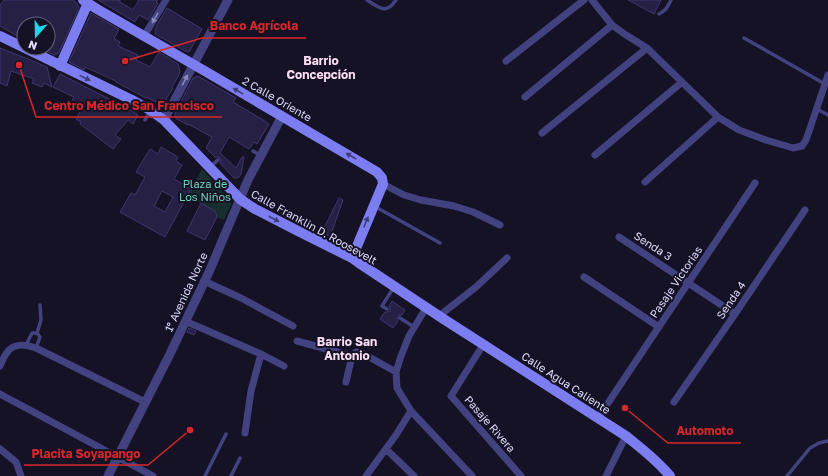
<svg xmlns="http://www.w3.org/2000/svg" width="828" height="476" viewBox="0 0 828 476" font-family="'Golos Text',sans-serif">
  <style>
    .green { fill: #162f2e }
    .building { fill: #272045; stroke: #3f356e; fill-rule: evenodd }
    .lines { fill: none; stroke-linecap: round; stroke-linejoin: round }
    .service { stroke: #434280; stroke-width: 3.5 }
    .minor { stroke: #434280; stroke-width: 7 }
    .tertiary { stroke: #434280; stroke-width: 9 }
    .secondary { stroke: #7c7df1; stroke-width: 10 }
    .oneway { fill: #8987b7 }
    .oneway2 { fill: #3e3d77 }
    .labels { text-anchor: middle; stroke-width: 4; stroke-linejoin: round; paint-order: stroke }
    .street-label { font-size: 11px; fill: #dedbfb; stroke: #151226 }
    .park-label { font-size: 11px; fill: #6ed4b8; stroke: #151226 }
    .neighbourhood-label { font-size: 12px; font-weight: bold; fill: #fbddf1; stroke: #151226 }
    .leader { fill: none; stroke: #d62828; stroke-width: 1.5 }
    .callout-dot { fill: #d62828; stroke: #151226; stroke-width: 1.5 }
    .callout-label { font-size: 12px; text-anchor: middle; font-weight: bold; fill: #d62828; stroke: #151226; stroke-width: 4; stroke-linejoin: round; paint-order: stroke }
  </style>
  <rect width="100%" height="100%" fill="#151226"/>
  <path class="green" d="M202 169 231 201V205L224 220 217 217 215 211 187 196Z"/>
  <path class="building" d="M4 0H73L77 3 79 8 59 53 54 55 40 48H48V24H24V40L0 26V5Z
    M98 0H120V2L133 10 139 0H158L156 2 158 3 148 20 139 15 135 22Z
    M628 0H661L654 14Z
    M167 8 202 29 189 52 185 51 157 35 155 34V30L157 25Z
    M91 13 119 29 114 39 120 42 118 46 138 55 136 60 150 67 159 52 178 64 180 71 179 75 172 87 173 88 163 104H160L146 97V98L116 82V81L85 67 84 70 69 62Z
    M0 48 28 59 47 67 52 87 44 83 42 87 32 83 34 79 11 71 7 86 0 83Z
    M60 74 129 109 138 115 133 124 128 120 115 135 121 139 113 149 80 124 81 122 76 119 80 112 70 104 74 97 53 87Z
    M198 76 236 98 233 102 263 120 269 124 257 144 254 142 249 149 229 137 220 153 236 168 242 157H244L241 174 239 177 237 178H234L220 163 221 160 220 158 218 157 216 158 206 148 212 137 188 124V125L177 119 175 117V113L193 78Z
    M161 147 178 157 176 161 182 165 174 179 191 189 165 237 120 212 131 193 135 195 145 177 136 172 150 149 158 154ZM162 191 173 197 165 212 154 206Z
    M339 198 343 200 330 237 322 232Z
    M201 203 215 211 217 217 205 240 187 231Z
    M392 301 405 310 402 315H400L398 316 397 318 398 321 393 328 380 319 385 312H387L390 311V309L389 306Z
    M189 328 196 331 194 335 187 332Z"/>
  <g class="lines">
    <path class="service" d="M367 0C380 8 386 15 396 0
      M659 14C666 11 668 6 671 0
      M744 38 825 84
      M817 109 828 115
      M145 120 150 111
      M253 151 261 156
      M211 166 218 160
      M374 206 440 243
      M387 309 382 306 394 287
      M400 318 414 327
      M26 345 32 333H37
      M36 348 40 337 37 333 41 320 40 305
      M205 476 226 434
      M231 476 240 458
      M787 476 810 448 819 443 828 441"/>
    <path class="minor" d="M592 0 612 25 626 35 647 48 718 117 739 130 766 140 793 148 802 146 806 140 828 75
      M144 36 166 0
      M506 61 584 0
      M525 97 612 25
      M542 133 647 48
      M595 155 682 82
      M645 182 718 117
      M383 184 404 195 421 200 454 206 473 212 500 225
      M619 237 735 314
      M584 277 659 327
      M204 281 241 298 293 326
      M426 308 409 336 401 356 396 372 397 388 411 411 472 476
      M439 316 476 287 507 258
      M185 321 261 354 284 366
      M297 341 352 356
      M483 345 451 396 521 476
      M0 366C2 362 3 358 6 354 12 343 25 344 36 348L145 402
      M346 382 352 356 356 352 362 353 396 372
      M0 394 153 476
      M674 402 735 314 805 210
      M598 418 755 183
      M245 433 251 391 261 354
      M0 449 16 462 21 476
      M386 449 414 476
      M366 476 396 435 411 411
      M606 476 626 436"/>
    <path class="tertiary" d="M164 120 228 0
      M108 476 169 356 209 272 248 180 282 116"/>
    <path class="secondary" d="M83 0 97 9 203 70 377 172 382 178 383 184 352 258
      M0 36 134 101 150 110 164 120 240 199 255 209 296 230 352 258 359 263 442 318 626 436C642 449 657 460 670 476
      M60 66 88 3"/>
  </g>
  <defs><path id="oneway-solid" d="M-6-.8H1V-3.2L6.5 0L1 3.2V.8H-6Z"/></defs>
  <g class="oneway">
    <use href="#oneway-solid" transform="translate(155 18) rotate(120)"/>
    <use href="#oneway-solid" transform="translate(185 80) rotate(-62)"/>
  </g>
  <g class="oneway2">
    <use href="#oneway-solid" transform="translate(85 78) rotate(26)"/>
    <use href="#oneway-solid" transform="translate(238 91) rotate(-149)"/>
    <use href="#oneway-solid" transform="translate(351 156) rotate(-150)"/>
    <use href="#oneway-solid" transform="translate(274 219) rotate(28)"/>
    <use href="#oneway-solid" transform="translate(366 222) rotate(-68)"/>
  </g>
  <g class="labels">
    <g class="street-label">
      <text transform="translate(277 99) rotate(30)" y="4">2 Calle Oriente</text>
      <text transform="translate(314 227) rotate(29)" y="4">Calle Franklin D. Roosevelt</text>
      <text transform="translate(653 246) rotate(33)" y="4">Senda 3</text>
      <text transform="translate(676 282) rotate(-56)" y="4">Pasaje Victorias</text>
      <text transform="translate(186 292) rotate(-65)" y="4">1° Avenida Norte</text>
      <text transform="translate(731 300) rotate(-56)" y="4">Senda 4</text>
      <text transform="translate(566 383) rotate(33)" y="4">Calle Agua Caliente</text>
      <text transform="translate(490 424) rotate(49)" y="4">Pasaje Rivera</text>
    </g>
    <g class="park-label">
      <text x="205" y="188">Plaza de<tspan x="205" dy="13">Los Niños</tspan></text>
    </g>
    <g class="neighbourhood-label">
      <text x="321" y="65">Barrio<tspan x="321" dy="14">Concepción</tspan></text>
      <text x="347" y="346">Barrio San<tspan x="347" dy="14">Antonio</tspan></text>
    </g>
  </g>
  <path class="leader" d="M125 61L202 38H306M19 65L36 117H222M625 408L668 443H741M190 430L148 465H24"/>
  <g class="callout-dot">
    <circle cx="125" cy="61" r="4"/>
    <circle cx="19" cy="65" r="4"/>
    <circle cx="625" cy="408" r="4"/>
    <circle cx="190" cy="430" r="4"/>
  </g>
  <g class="callout-label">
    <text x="254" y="30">Banco Agrícola</text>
    <text x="129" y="110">Centro Médico San Francisco</text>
    <text x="705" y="435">Automoto</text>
    <text x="86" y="458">Placita Soyapango</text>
  </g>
  <g transform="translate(36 36) rotate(200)"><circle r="19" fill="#151226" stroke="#65627b"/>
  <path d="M0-3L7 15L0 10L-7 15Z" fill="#1cd7e6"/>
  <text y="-6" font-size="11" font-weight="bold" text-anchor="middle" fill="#dedbfb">N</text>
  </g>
</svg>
